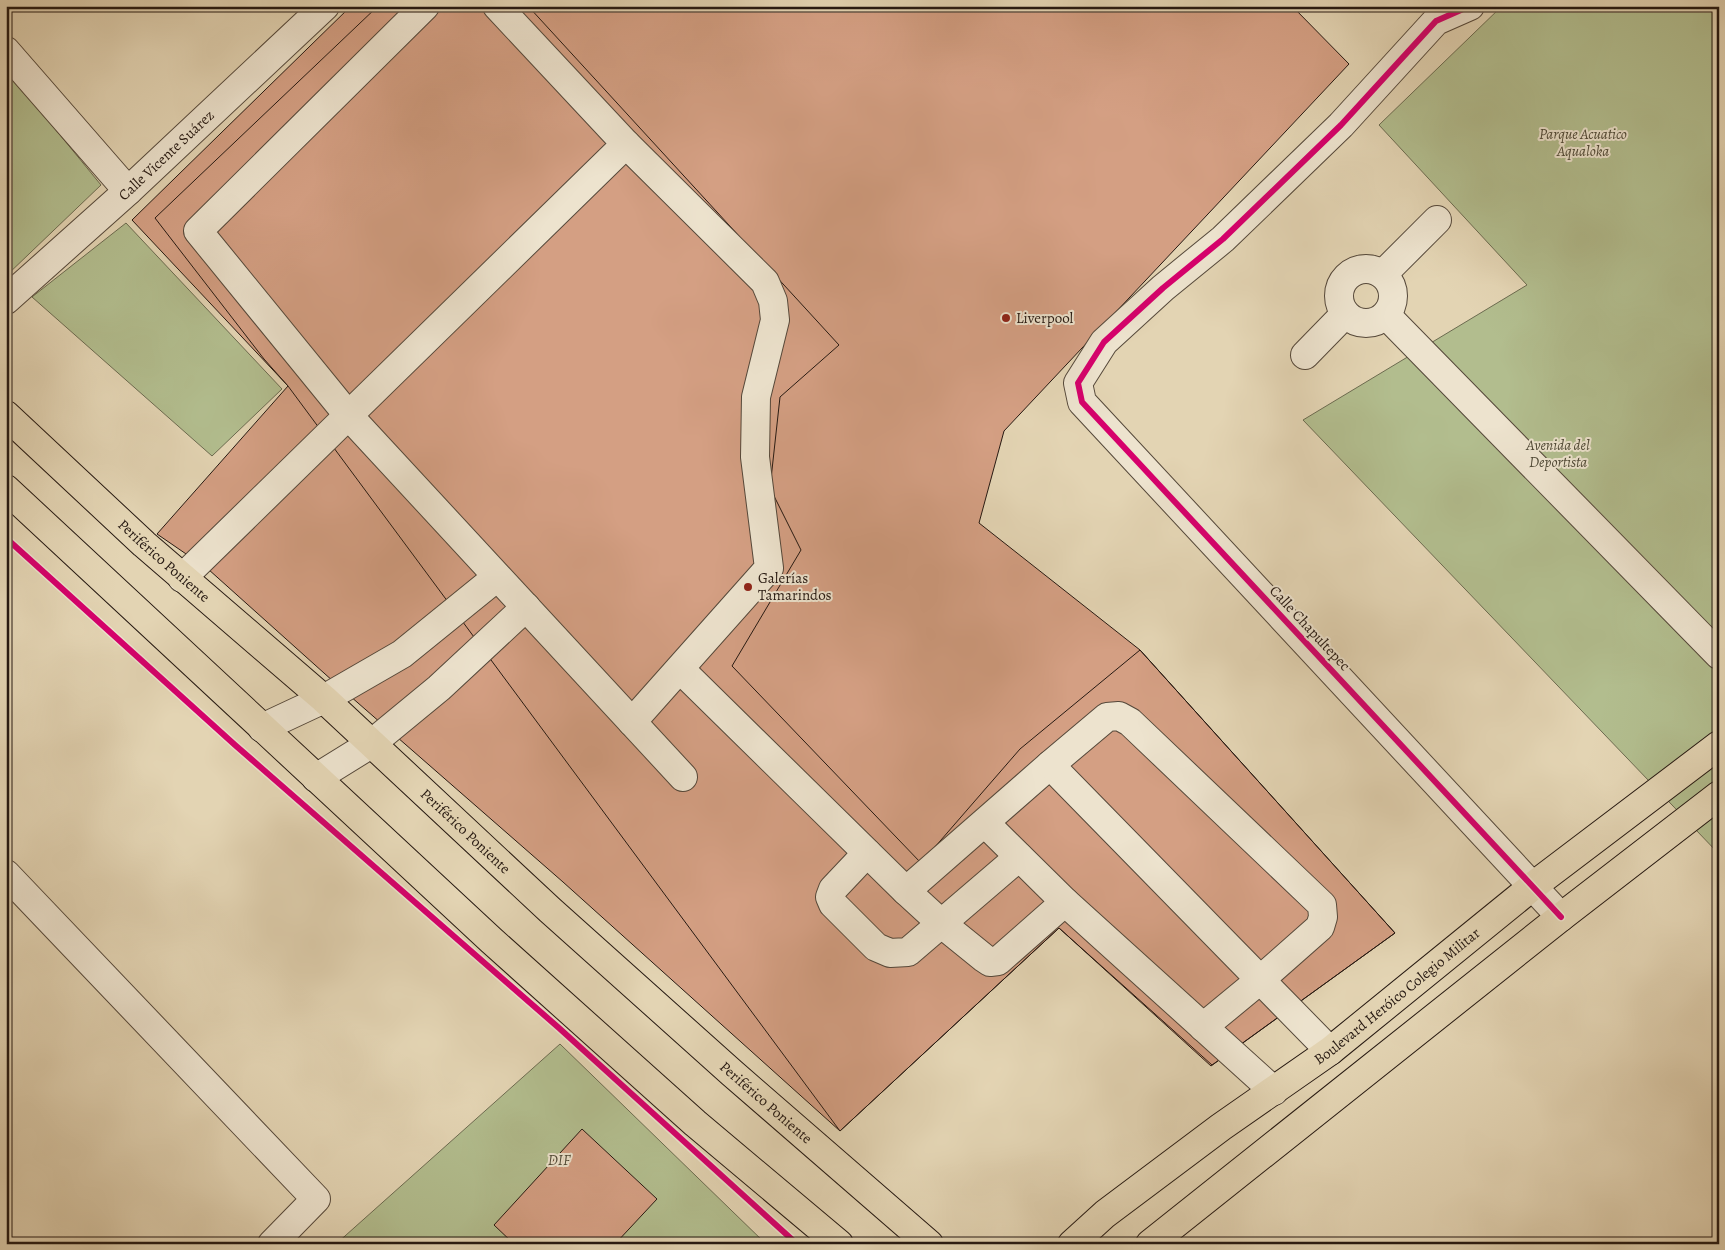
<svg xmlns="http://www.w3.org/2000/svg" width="1725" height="1250" viewBox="0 0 1725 1250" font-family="Alegreya,serif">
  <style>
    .green { fill: #b2bd8e; stroke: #6c6b50 }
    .building { fill: #d49f83; stroke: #261912 }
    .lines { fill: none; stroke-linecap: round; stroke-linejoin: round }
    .minor-casing { stroke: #55483a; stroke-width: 30 }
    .major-casing { stroke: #261912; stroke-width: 30 }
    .minor { stroke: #ede3ce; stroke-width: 28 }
    .major { stroke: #e3d4b3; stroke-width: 28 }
    .cycleway-casing { stroke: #ede3ce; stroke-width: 9 }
    .cycleway { stroke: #d6006c; stroke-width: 6 }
    .poi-dot { fill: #8f2418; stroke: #ede3ce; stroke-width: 2 }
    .labels { text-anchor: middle; stroke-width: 4; stroke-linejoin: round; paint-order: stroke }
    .park-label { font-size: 15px; font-style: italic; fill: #504a37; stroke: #ede3ce }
    .street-label { font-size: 15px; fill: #261912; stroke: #ede3ce }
    .poi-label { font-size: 15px; fill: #261912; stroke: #ede3ce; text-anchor: start }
  </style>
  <rect width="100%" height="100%" fill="#e3d4b3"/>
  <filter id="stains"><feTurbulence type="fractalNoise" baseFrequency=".004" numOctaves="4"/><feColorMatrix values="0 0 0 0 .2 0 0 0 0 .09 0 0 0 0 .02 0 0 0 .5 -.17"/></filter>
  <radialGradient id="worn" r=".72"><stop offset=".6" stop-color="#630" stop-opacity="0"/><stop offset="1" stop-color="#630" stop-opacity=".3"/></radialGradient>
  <path class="green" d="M1502 6H1719V854L1303 420 1527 285 1379 125Z
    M6 69 101 185 6 276Z
    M126 223 282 389 212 456 32 297Z
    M560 1044 766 1244H336Z"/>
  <path class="building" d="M351 6H528L839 345 780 397 770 488 801 550 732 666 921 863 1020 749 1140 650 1395 933 1211 1066 1059 928 840 1131 563 882 334 682 208 569 157 534 288 386 132 220Z
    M378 6H1292L1349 64 1004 431 979 523 1140 650 1395 933 1212 1065 1059 928 840 1131 288 386 264 359 155 218Z
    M582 1129 657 1199 615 1244H514L494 1225Z"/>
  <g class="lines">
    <defs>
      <g id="minor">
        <path d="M425 6 198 231 348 415 683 777"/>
        <path d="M1470 6 1436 21 1341 125 1223 239 1163 288 1104 342 1078 383 1082 402 1561 917"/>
        <path d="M6 51 128 191"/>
        <path d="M626 144 765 282 773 301 775 320 756 397 755 457 769 568 632 722"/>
        <circle cx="1366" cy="296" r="27"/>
        <path d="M1383 274 1437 220"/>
        <path id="s1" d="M6 300 128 191 325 6"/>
        <path d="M1386 315 1719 655"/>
        <path d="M1305 355 1345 314"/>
        <path d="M182 578 626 144 497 6"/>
        <path d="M680 669 906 891 1050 765 1330 1051"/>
        <path d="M262 728 324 699 402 654 497 577"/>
        <path d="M1050 765 1107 717 1119 716 1130 722 1322 905 1323 917 1320 927 1260 980 1203 1027"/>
        <path d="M316 778 371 744 439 688 526 607"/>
        <path d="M985 823 1065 902 1274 1091"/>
        <path d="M867 853 833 889 830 897 833 904 876 947 890 953 908 952 1019 857"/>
        <path d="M6 874 316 1199 272 1244"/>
        <path d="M906 891 942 924 984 958 990 962 998 961 1065 902"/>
      </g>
      <g id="major">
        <path id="s2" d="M6 415 144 544 324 699 550 910 732 1073 929 1244"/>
        <path d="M6 489 491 940 695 1123 839 1244"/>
        <path id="s3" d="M1072 1244 1105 1214 1221 1127 1330 1051 1533 886 1719 745"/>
        <path d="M1150 1244 1561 917 1719 795"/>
      </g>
    </defs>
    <use href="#minor" class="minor-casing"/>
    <use href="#major" class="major-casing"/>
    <use href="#minor" class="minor"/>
    <use href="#major" class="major"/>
    <defs>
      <path id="cycleway" d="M1470 6 1436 21 1341 125 1223 239 1163 288 1104 342 1078 383 1082 402 1561 917
        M6 538 235 745 559 1028 797 1244"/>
    </defs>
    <use href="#cycleway" class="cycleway-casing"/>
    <use href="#cycleway" class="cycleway"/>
  </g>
  <g class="poi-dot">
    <circle cx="1006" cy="318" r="5"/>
    <circle cx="748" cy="587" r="5"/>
  </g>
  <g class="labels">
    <g class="park-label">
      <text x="1583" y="139">Parque Acuatico<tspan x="1583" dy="17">Aqualoka</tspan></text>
      <text x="1558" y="450">Avenida del<tspan x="1558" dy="17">Deportista</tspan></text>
      <text x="559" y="1165">DIF</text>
    </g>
    <g class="street-label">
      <text dy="5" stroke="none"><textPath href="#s1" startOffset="216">Calle Vicente Suárez</textPath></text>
      <text dy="5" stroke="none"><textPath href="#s2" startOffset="215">Periférico Poniente</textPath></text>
      <text transform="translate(1310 628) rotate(47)" y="5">Calle Chapultepec</text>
      <text dy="5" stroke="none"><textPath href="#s2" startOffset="620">Periférico Poniente</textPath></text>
      <text dy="5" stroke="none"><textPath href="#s3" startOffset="409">Boulevard Heróico Colegio Militar</textPath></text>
      <text dy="5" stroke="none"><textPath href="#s2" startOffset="1025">Periférico Poniente</textPath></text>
    </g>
    <g class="poi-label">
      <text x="1016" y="323">Liverpool</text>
      <text x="758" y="583">Galerías<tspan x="758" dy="17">Tamarindos</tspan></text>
    </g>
  </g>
  <rect width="1725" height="1250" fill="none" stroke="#e3d4b3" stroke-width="25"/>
  <rect x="8" y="8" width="1710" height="1235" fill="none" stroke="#261912" stroke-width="2.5"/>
  <rect x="12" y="12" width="1700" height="1225" fill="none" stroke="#261912"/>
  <rect width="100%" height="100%" filter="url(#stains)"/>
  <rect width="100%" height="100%" fill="url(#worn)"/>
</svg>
